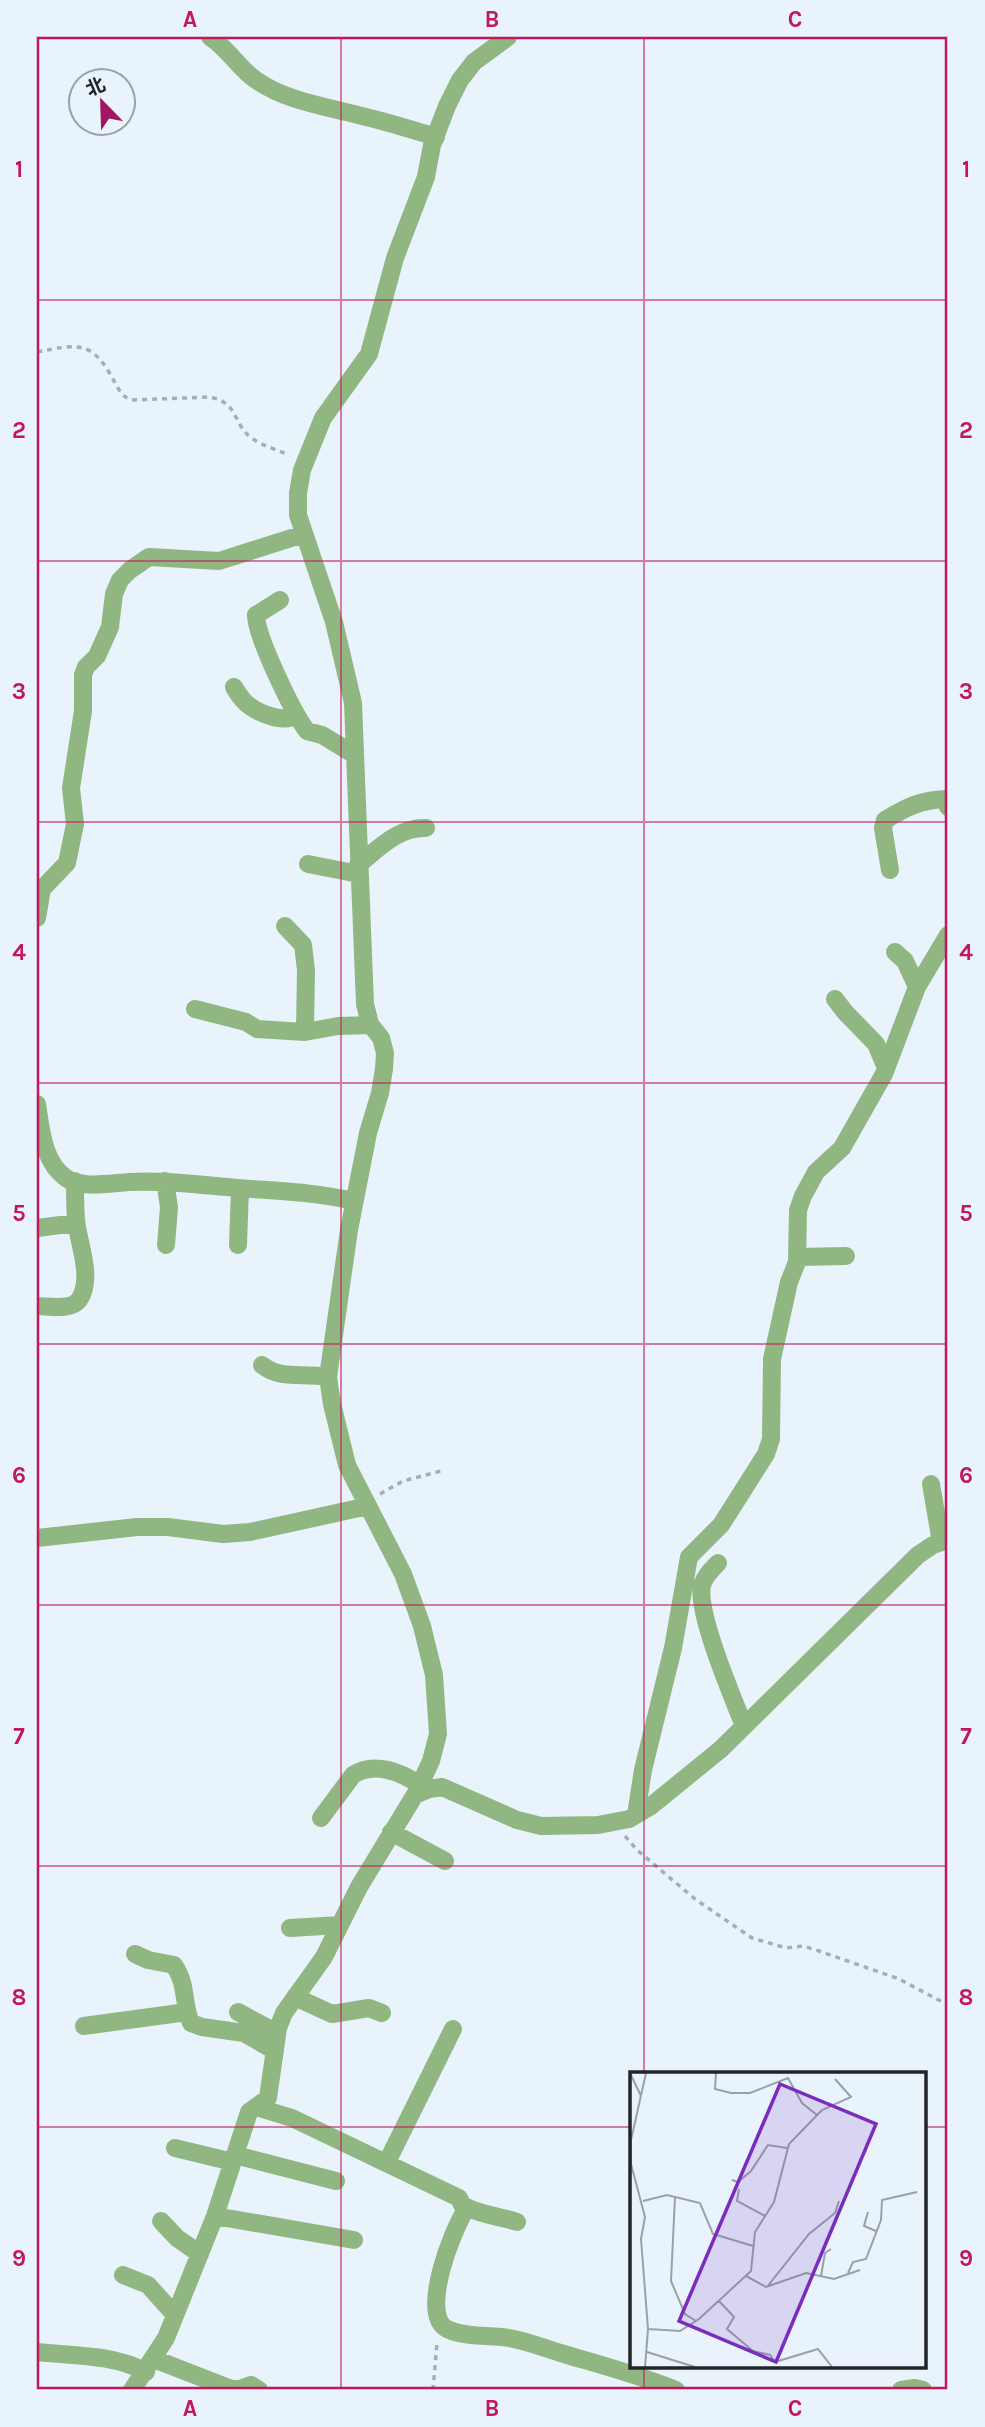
<svg xmlns="http://www.w3.org/2000/svg" width="985" height="2427" viewBox="0 0 985 2427" font-family="Karla,'Noto Sans SC',sans-serif">
  <style>
    .lines { fill: none; stroke-linecap: round; stroke-linejoin: round }
    .path { stroke: #a6aeb5; stroke-width: 3.5; stroke-dasharray: 5 5; stroke-linecap: butt }
    .minor { stroke: #90b681; stroke-width: 18 }
    .grid { fill: none; stroke: #c2185b; stroke-width: 2; stroke-opacity: 0.55 }
    .inset-road { fill: none; stroke: #99a1a7; stroke-width: 2 }
    .view { fill: #7b2cbf; fill-opacity: 0.15; stroke: #7b2cbf; stroke-width: 3.5 }
    .inset-edge { fill: none; stroke: #222528; stroke-width: 3.5 }
    .neatline { fill: none; stroke: #c2185b; stroke-width: 2.5 }
    .grid-label { font-size: 23px; text-anchor: middle; font-weight: bold; fill: #c2185b }
  </style>
  <rect width="100%" height="100%" fill="#e9f3fc"/>
  <g class="lines">
    <path class="path" d="M37 352C79 344 92 340 114 381 119 390 122 397 132 400L210 397C240 403 232 425 253 439 263 446 278 450 289 455
      M380 1494 403 1481 441 1471
      M625 1836 637 1850 695 1899 752 1938 786 1948 803 1946 819 1951 899 1979 948 2005
      M433 2390 437 2343"/>
    <path class="minor" d="M210 37C228 48 238 68 256 80 286 101 324 106 358 115 384 121 410 129 436 137
      M280 600 256 615C256 636 293 713 307 731L322 735 355 755
      M234 687C237 692 240 697 244 701 255 713 282 723 296 716
      M308 864 359 874
      M358 865C379 848 398 827 426 828
      M890 870 883 828 885 820C907 807 920 800 946 799L948 807
      M37 918 42 889 67 863 75 824 71 788 83 711V675L86 667 97 656 110 627 114 594 120 580 130 570 149 557 219 561 304 534
      M285 926 303 945 306 970 305 1032
      M895 952 905 961 917 987
      M835 999 845 1012 876 1044 886 1068
      M195 1009 246 1022 257 1029 305 1032 338 1026 371 1025
      M37 1104C41 1129 43 1162 66 1178 82 1189 111 1183 129 1182 165 1180 201 1185 237 1188 277 1191 315 1192 354 1201
      M165 1181 169 1207 166 1245
      M37 1228 76 1223
      M238 1245 240 1188
      M797 1257 846 1256
      M37 1306C48 1306 71 1311 79 1300 94 1278 78 1242 76 1220 75 1207 75 1194 75 1181
      M262 1365C282 1381 304 1372 328 1377
      M931 1484 941 1542
      M37 1538 137 1527H168L223 1534 250 1532 368 1506
      M718 1563C711 1570 705 1576 702 1585 696 1612 733 1698 744 1726
      M415 1795 429 1789 442 1787 517 1820 541 1826 598 1825 629 1819 651 1806 721 1749 918 1555 933 1545 948 1540
      M636 1815 643 1770 673 1648 689 1557 721 1525 766 1454 771 1439 772 1359 789 1282 797 1262 798 1210 803 1196 816 1172 842 1148 884 1074 917 987 948 935
      M321 1818 353 1775C374 1761 401 1772 420 1785
      M391 1832 445 1861
      M290 1928 340 1925
      M135 1954 148 1960 174 1965C188 1986 182 2002 191 2023L202 2027 244 2033 275 2051
      M295 1997 332 2014 369 2008 382 2013
      M238 2012 277 2033
      M84 2026 187 2012
      M256 2107 292 2118 459 2198 465 2211C452 2232 422 2308 444 2327 455 2336 487 2336 502 2337 523 2339 543 2348 564 2354 601 2365 639 2375 676 2390
      M175 2148 233 2162
      M235 2155 336 2181
      M387 2162 453 2029
      M464 2206C481 2215 499 2216 517 2222
      M215 2216 354 2240
      M161 2221 177 2238 200 2254
      M123 2275 148 2285 175 2315
      M37 2352C73 2356 113 2354 146 2372
      M154 2359 231 2389H240L251 2385 259 2390
      M132 2390 166 2338 215 2216 249 2112 268 2098 278 2028 284 2013 324 1957 359 1887 416 1793 431 1761 438 1734 434 1675 422 1626 403 1574 347 1465 332 1404 328 1377 349 1230 368 1133 380 1093 384 1069 385 1053 381 1038 370 1024 365 1004 353 703 334 622 298 515V493L302 470 323 418 369 354 395 258 426 177 432 145 447 106 460 80 474 62 508 37
      M901 2390 915 2388 923 2390"/>
  </g>
  <path class="grid" d="M341 37V2390M644 37V2074M37 300H948M37 561H948M37 822H948M37 1083H948M37 1344H948M37 1605H948M37 1866H948M37 2127H632M924 2127H948M644 2366V2390"/>
  <g transform="translate(630 2072)">
    <rect width="296" height="296" fill="#e9f3fc"/>
    <path class="inset-road" d="M0 1 11 24M86 1 85 17 101 21H120L158 6 172 31 187 43M102 108 108 110 121 99 138 73 157 76M109 117 107 129 135 144M45 125 41 209 55 242 66 249M13 129 37 123 70 131 83 162 123 174M238 140 234 154 246 159M218 201 223 190 236 187 251 148 252 128 287 120M116 204 136 215 176 201 204 207 230 198M191 204 195 181 201 177M137 215 179 162 205 141 209 129M89 229 104 245 97 257 123 279 140 283 145 290 188 277 202 295M18 257 50 259 69 247 121 199 125 160 144 130 159 72 192 38 221 25 205 7M17 280 65 295M15 295 18 257 11 167 15 145 1 92V68L16 1"/>
    <path class="view" d="M150 12 246 52 146 290 49 249Z"/>
    <rect width="296" height="296" class="inset-edge"/>
  </g>
  <rect width="985" height="2427" fill="none" stroke="#e9f3fc" stroke-width="77"/>
  <g transform="translate(102 102) rotate(337)"><circle r="33" fill="#e9f3fc" stroke="#99a1a7" stroke-width="2"/>
  <path d="M0-5L12 26L0 18L-12 26Z" fill="#a11761"/>
  <text y="-10" font-size="19" font-weight="bold" text-anchor="middle" fill="#222528">北</text>
  </g>
  <rect x="38" y="38" width="908" height="2350" class="neatline"/>
  <g class="grid-label">
    <text x="190" y="27">A</text>
    <text x="492" y="27">B</text>
    <text x="795" y="27">C</text>
    <text x="19" y="177">1</text>
    <text x="966" y="177">1</text>
    <text x="19" y="438">2</text>
    <text x="966" y="438">2</text>
    <text x="19" y="699">3</text>
    <text x="966" y="699">3</text>
    <text x="19" y="960">4</text>
    <text x="966" y="960">4</text>
    <text x="19" y="1221">5</text>
    <text x="966" y="1221">5</text>
    <text x="19" y="1483">6</text>
    <text x="966" y="1483">6</text>
    <text x="19" y="1744">7</text>
    <text x="966" y="1744">7</text>
    <text x="19" y="2005">8</text>
    <text x="966" y="2005">8</text>
    <text x="19" y="2266">9</text>
    <text x="966" y="2266">9</text>
    <text x="190" y="2416">A</text>
    <text x="492" y="2416">B</text>
    <text x="795" y="2416">C</text>
  </g>
</svg>
